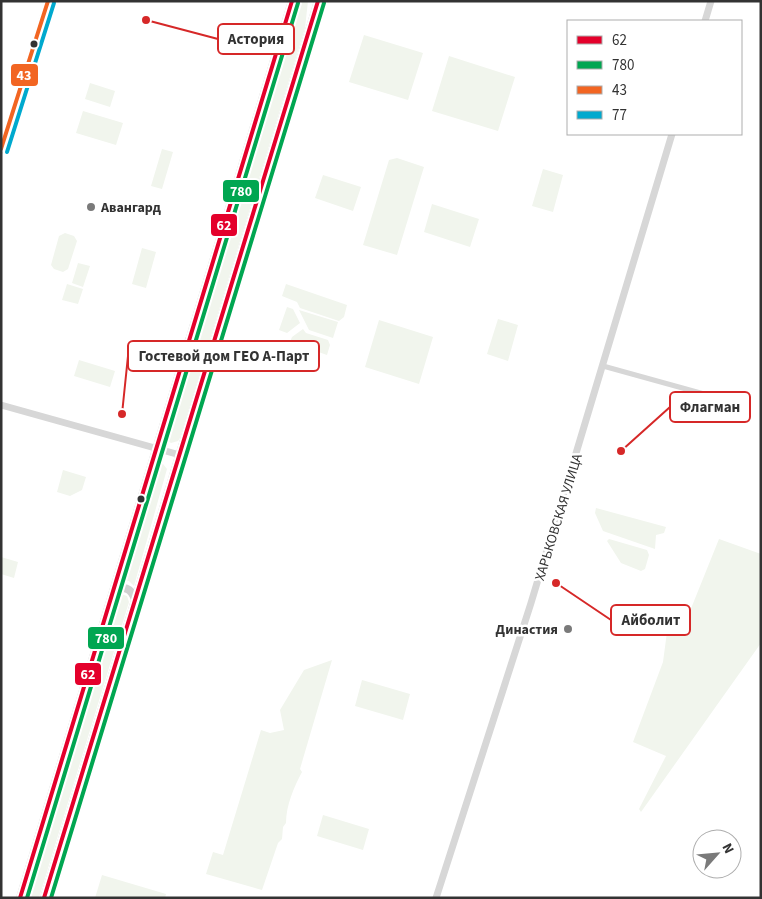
<svg xmlns="http://www.w3.org/2000/svg" width="762" height="899" viewBox="0 0 762 899" font-family="'Source Sans 3',sans-serif">
  <style>
    .green { fill: #f1f5ed }
    .lines { fill: none; stroke-linecap: round; stroke-linejoin: round }
    .minor { stroke: #d7d7d7; stroke-width: 5 }
    .tertiary { stroke: #d7d7d7; stroke-width: 7 }
    .secondary { stroke: #d0d0d0; stroke-width: 8 }
    .bus-1-casing { stroke: #fff; stroke-width: 8 }
    .bus-2-casing { stroke: #fff; stroke-width: 8 }
    .bus-3-casing { stroke: #fff; stroke-width: 8 }
    .bus-4-casing { stroke: #fff; stroke-width: 8 }
    .bus-1 { stroke: #e4002b; stroke-width: 4 }
    .bus-2 { stroke: #00a651; stroke-width: 4 }
    .bus-3 { stroke: #f26522; stroke-width: 4 }
    .bus-4 { stroke: #00a9ce; stroke-width: 4 }
    .bus-dot { fill: #333; stroke: #fff; stroke-width: 2 }
    .poi-dot { fill: #7a7a7a; stroke: #fff; stroke-width: 2 }
    .labels { text-anchor: middle; stroke-width: 5; stroke-linejoin: round; paint-order: stroke }
    .poi-label { font-size: 14px; font-weight: bold; fill: #333; stroke: #fff; text-anchor: start }
    .street-label { font-size: 14px; fill: #333; stroke: #fff }
    .leader { fill: none; stroke: #d62828; stroke-width: 2 }
    .callout-dot { fill: #d62828; stroke: #fff; stroke-width: 2 }
    .callout { fill: #fff; stroke: #d62828; stroke-width: 2 }
    .callout-label { font-size: 15px; text-anchor: middle; font-weight: bold; fill: #333 }
    .line-badge { stroke: #fff; stroke-width: 2 }
    .badge-label { font-size: 14px; text-anchor: middle; font-weight: bold; fill: #fff }
  </style>
  <rect width="100%" height="100%" fill="#fff"/>
  <path class="green" d="M299 1H308L305 28 208 346 202 349 198 343 213 295 216 270Z
    M364 35 423 53 408 100 349 82Z
    M449 56 515 77 498 131 432 111Z
    M90 83 115 91 110 107 85 99Z
    M83 111 123 123 116 145 76 133Z
    M162 149 173 152 162 189 151 186Z
    M397 158 424 167 397 255 363 245 389 160Z
    M543 169 563 175 553 212 532 206Z
    M323 175 361 187 353 211 315 198Z
    M432 204 479 219 470 247 424 232Z
    M65 233 74 236 77 241 68 269 63 272 54 269 51 265 59 236Z
    M142 248 156 252 146 288 132 284Z
    M78 263 90 266 83 287 72 283Z
    M67 284 83 289 78 304 62 300Z
    M286 284 347 305 344 317 339 321 300 308 297 302 282 296Z
    M287 307 293 309 300 323 287 333 279 330Z
    M299 310 338 322 333 338 309 330Z
    M498 319 518 325 508 361 487 354Z
    M379 320 433 337 419 384 365 367Z
    M303 329 306 333 328 340 330 345 327 355 290 342 292 337Z
    M191 356 197 361 204 360 180 438 178 441 171 443 168 441 167 434Z
    M79 360 115 371 110 387 74 376Z
    M159 464H163L167 469 134 586 129 581 121 582Z
    M63 470 86 477 82 490 70 496 57 492Z
    M596 508 666 527 664 533 656 535 655 549 603 531 595 513Z
    M609 539 647 550 649 555 645 569 641 571 621 563 607 541Z
    M719 539 761 554V643L641 812 639 809 666 756 633 742 663 662 667 632 654 617 665 607 690 611Z
    M1 557 18 562 14 578 1 574Z
    M121 594 127 596 129 602 39 898H29L37 874 40 848 117 598Z
    M332 660 300 769 302 772C294 787 286 805 286 823L283 827 282 839 278 843 262 890 206 874 213 852 223 855 261 730 270 733 284 730 280 710 304 670Z
    M362 680 410 694 403 720 355 706Z
    M323 815 369 829 363 850 317 836Z
    M102 875 166 894 165 898H95Z"/>
  <g class="lines">
    <path class="minor" d="M603 366 733 402"/>
    <path class="tertiary" d="M705 21 711 1
      M1 150 48 1
      M1 405 180 455
      M436 898 531 603 672 134"/>
    <path class="secondary" d="M189 340 194 351 199 354 209 352 212 348
      M114 593C122 584 132 588 135 600
      M20 898C111 599 202 300 292 1
      M44 898 318 1"/>
    <defs>
      <path id="bus-1" d="M20 898 292 1
        M44 898 318 1"/>
      <path id="bus-2" d="M27 898 298 3
        M51 898 324 3"/>
      <path id="bus-3" d="M1 149 48 1"/>
      <path id="bus-4" d="M7 152 54 3"/>
    </defs>
    <use href="#bus-1" class="bus-1-casing"/>
    <use href="#bus-2" class="bus-2-casing"/>
    <use href="#bus-3" class="bus-3-casing"/>
    <use href="#bus-4" class="bus-4-casing"/>
    <use href="#bus-1" class="bus-1"/>
    <use href="#bus-2" class="bus-2"/>
    <use href="#bus-3" class="bus-3"/>
    <use href="#bus-4" class="bus-4"/>
  </g>
  <g class="bus-dot">
    <circle cx="34" cy="44" r="4.5"/>
    <circle cx="141" cy="499" r="4.5"/>
  </g>
  <g class="poi-dot">
    <circle cx="91" cy="207" r="5"/>
    <circle cx="568" cy="629" r="5"/>
  </g>
  <g class="labels">
    <g class="poi-label">
      <text x="101" y="212">Авангард</text>
      <text x="558" y="634" text-anchor="end">Династия</text>
    </g>
    <g class="street-label">
      <text transform="translate(558 517) rotate(-73)" y="5">ХАРЬКОВСКАЯ УЛИЦА</text>
    </g>
  </g>
  <path class="leader" d="M146 20L218 39M122 414L128 356M621 451L670 407M556 583L611 620"/>
  <g class="callout-dot">
    <circle cx="146" cy="20" r="5"/>
    <circle cx="122" cy="414" r="5"/>
    <circle cx="621" cy="451" r="5"/>
    <circle cx="556" cy="583" r="5"/>
  </g>
  <g class="callout">
    <rect x="218" y="24" width="76" height="30" rx="5"/>
    <rect x="128" y="341" width="191" height="30" rx="5"/>
    <rect x="670" y="392" width="80" height="30" rx="5"/>
    <rect x="611" y="605" width="79" height="30" rx="5"/>
  </g>
  <g class="callout-label">
    <text x="256" y="44">Астория</text>
    <text x="224" y="361">Гостевой дом ГЕО А-Парт</text>
    <text x="710" y="412">Флагман</text>
    <text x="651" y="625">Айболит</text>
  </g>
  <g class="line-badge">
    <rect x="10" y="63" width="29" height="24" rx="5" fill="#f26522"/>
    <rect x="222" y="179" width="38" height="24" rx="5" fill="#00a651"/>
    <rect x="210" y="213" width="28" height="24" rx="5" fill="#e4002b"/>
    <rect x="87" y="626" width="38" height="24" rx="5" fill="#00a651"/>
    <rect x="74" y="662" width="28" height="24" rx="5" fill="#e4002b"/>
  </g>
  <g class="badge-label">
    <text x="24" y="80">43</text>
    <text x="241" y="196">780</text>
    <text x="224" y="230">62</text>
    <text x="106" y="643">780</text>
    <text x="88" y="679">62</text>
  </g>
  <rect width="762" height="899" fill="none" stroke="#333333" stroke-width="5"/>
  <rect x="567" y="20" width="175" height="115" fill="#ffffff" stroke="#adadad"/>
  <rect x="577" y="36" width="25" height="8" fill="#e4002b" stroke="#adadad"/>
  <text x="612" y="45" font-size="15" fill="#333333">62</text>
  <rect x="577" y="61" width="25" height="8" fill="#00a651" stroke="#adadad"/>
  <text x="612" y="70" font-size="15" fill="#333333">780</text>
  <rect x="577" y="86" width="25" height="8" fill="#f26522" stroke="#adadad"/>
  <text x="612" y="95" font-size="15" fill="#333333">43</text>
  <rect x="577" y="111" width="25" height="8" fill="#00a9ce" stroke="#adadad"/>
  <text x="612" y="120" font-size="15" fill="#333333">77</text>
  <g transform="translate(717 854) rotate(63)"><circle r="24" fill="#ffffff" stroke="#adadad"/>
  <path d="M0-4L9 19L0 12L-9 19Z" fill="#7a7a7a"/>
  <text y="-8" font-size="14" font-weight="bold" text-anchor="middle" fill="#333333">N</text>
  </g>
</svg>
